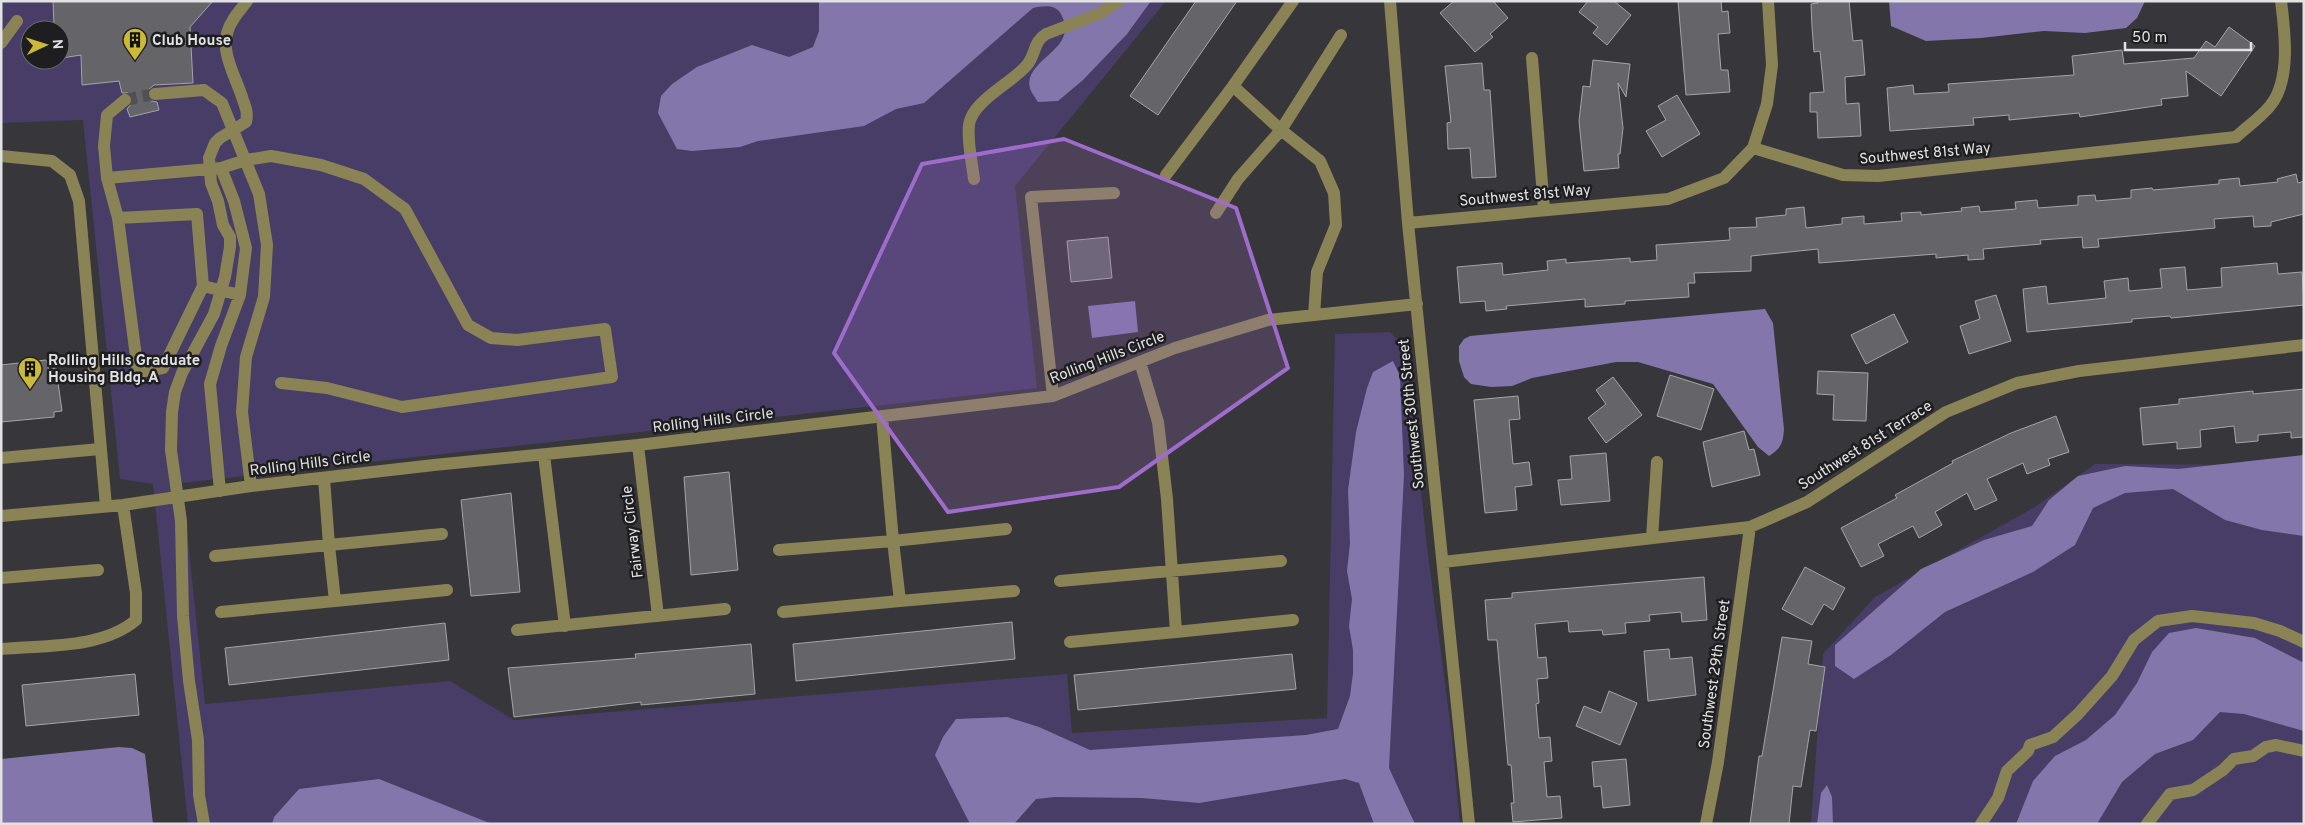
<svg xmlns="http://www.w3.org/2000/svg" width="2305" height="825" viewBox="0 0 2305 825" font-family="Overpass,sans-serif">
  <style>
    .green { fill: #483d67; fill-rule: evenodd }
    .water { fill: #8376aa }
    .building { fill: #656468; stroke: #a5a4a9 }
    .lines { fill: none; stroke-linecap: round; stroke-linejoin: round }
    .minor-tunnel { stroke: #515054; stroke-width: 12; stroke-dasharray: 12 6; stroke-linecap: butt }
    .minor { stroke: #8a8356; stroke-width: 12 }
    .marked { fill: #9f6ccc; fill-opacity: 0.2; stroke: #9f6ccc; stroke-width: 4; stroke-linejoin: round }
    .labels { text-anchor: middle; stroke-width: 5; stroke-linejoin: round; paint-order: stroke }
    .poi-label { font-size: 15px; font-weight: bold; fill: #e2e2e4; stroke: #1e1e20; text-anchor: start }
    .street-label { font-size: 15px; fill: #e2e2e4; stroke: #1e1e20 }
  </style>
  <rect width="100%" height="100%" fill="#37363a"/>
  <path class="green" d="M1 1H1166L1015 186 1037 388 182 483 205 704 450 681 514 720 1067 674 1072 733 1327 718 1335 334 1390 332 1406 348 1427 547 1451 729 1460 824H188L153 484 120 479 83 120 1 123ZM30 30H60V60H30Z
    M2304 459V824H1811L1823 654 1875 597 2035 507 2095 464 2267 465Z"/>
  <path class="water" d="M819 1H1151L1127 34 1083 80 1058 101 1038 102C1033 94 1027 88 1030 78 1037 55 1078 46 1061 14 1055 4 1043 6 1033 8L924 103 896 109 864 126 758 141 740 147 692 151 677 149 658 113 661 96 672 84 697 67 752 45 789 57 813 47 819 31Z
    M1889 1H2145L2137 18 2126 28 2085 33 2044 31 1981 38 1926 41 1891 26Z
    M1135 301 1138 332 1092 338 1088 306Z
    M1765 309 1773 323 1784 429C1783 444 1781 448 1769 456L1758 447 1713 384 1638 362H1616L1532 378 1512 386 1491 387 1471 384 1464 377 1459 361V346L1464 339 1470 336Z
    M1393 361 1400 376 1404 475 1389 768 1415 824H1374L1359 783 1345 779 1199 803 1142 798 1055 797 1036 799 1014 824H970L935 755 943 737 956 719 1007 717 1039 727 1090 750 1306 735 1338 729 1350 696 1353 673V650L1349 626 1352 599 1347 571 1350 543 1348 490 1356 432 1367 388 1373 372Z
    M2304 455V536L2262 530 2225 520 2173 489 2125 493 2093 508 2075 545 2033 572 1945 612 1891 655 1854 679 1835 666V645L1921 569 1984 540 2032 526 2049 500 2078 476 2125 466 2178 469Z
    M2196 628 2255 638 2304 663V731L2244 714 2220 712 2193 740 2155 754 2122 782 2097 824H2016L2033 781 2055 756 2086 740 2115 715 2137 683 2152 652 2169 633Z
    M119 747 132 748 145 754 153 824H1V759Z
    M379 779 492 824H272L274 817 299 789Z
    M1827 785 1832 797 1833 824H1817L1821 793Z"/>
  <path class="building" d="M53 1H213L190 27 193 83 154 85 148 90 147 95 151 101 157 102 159 110 130 117 127 109 132 103 133 98 128 93H122L119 81 82 85 81 55 62 58 60 30 54 26Z
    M1196 1H1237L1158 115 1130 96Z
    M1454 1H1493L1508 18 1490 34 1493 37 1475 52 1440 13Z
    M1588 1H1614L1631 15 1607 45 1593 33 1598 27 1579 12Z
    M1678 1H1721L1722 12 1728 11 1730 33 1718 34 1721 70H1728L1730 92 1686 95Z
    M1817 1H1849L1853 41 1862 40 1865 75 1845 77 1846 104 1859 103 1861 136 1818 138 1817 112H1810V93L1824 92 1820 51 1814 52 1812 27 1811 4 1818 3Z
    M2229 27 2255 46 2221 96 2186 71 2188 96 2161 99 2162 105 2080 117 2079 113 2009 120V115L1973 118 1974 125 1890 131 1887 88 1913 85 1914 94 1949 92 1948 84 2074 75 2072 56 2122 50 2124 64 2194 58 2206 41 2215 47Z
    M1593 60 1630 64 1626 97 1618 83 1623 128 1620 154H1618L1619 168 1584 171 1579 121 1583 86 1590 87Z
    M1482 63 1484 90H1490L1496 177 1472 178 1470 148 1448 149 1447 123 1451 122 1445 66Z
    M1677 95 1700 134 1662 157 1646 131 1666 120 1658 106Z
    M2296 174 2298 183 2304 181V214L2271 222V226L2254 227 2253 216 2214 219 2215 228 2098 239 2099 247 2083 248 2082 237 2040 240 2041 244 1983 249 1984 259 1968 260V255L1936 258V254L1819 263 1818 249 1751 256V271L1694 273 1695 283H1688L1689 297 1625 301V304L1585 307V299L1506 306 1507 309 1486 311 1485 301 1460 303 1457 267 1502 263 1503 275 1548 270 1547 261 1566 259V263L1630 258V262L1657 260 1656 245 1730 240 1729 228 1757 227 1756 218 1786 215V209L1804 207 1806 228 1842 224V218L1864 216V224L1902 221 1901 213 1921 212V215L1962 211 1961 208 1979 206 1980 212 2016 209 2015 202 2037 200 2038 208 2078 205V196L2095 195 2096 201 2131 198V190L2152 188 2153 190 2219 184V180L2239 178 2240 186 2278 182 2277 179Z
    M1108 237 1112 278 1071 282 1067 241Z
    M2277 263 2278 274 2302 272 2304 305 2171 318 2170 316 2132 319V322L2027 332 2023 289 2046 286 2048 304 2106 298 2104 281 2128 278 2129 291 2162 288 2160 269 2185 267 2187 290 2222 287 2221 268Z
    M1996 295 2011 341 1969 354 1960 326 1980 319 1975 301Z
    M1894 314 1908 342 1866 364 1851 335Z
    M46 360 49 370 56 368 62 411 54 412V417L1 422V365Z
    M1818 371 1868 373 1866 421 1833 420 1834 395 1817 394Z
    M1670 375 1714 389 1701 430 1657 416Z
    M1613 377 1642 415 1606 443 1588 418 1606 404 1596 390Z
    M2304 389V437L2291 438V432L2258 435V441L2236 443 2234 426 2200 430 2201 447 2177 449V442L2143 445 2140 408 2179 404V399L2207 396 2253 391V394Z
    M1518 396 1520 419 1509 420 1513 464 1529 462 1532 485 1515 487 1517 510 1485 513 1474 400Z
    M2056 416 2069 452 2048 459 2050 465 2027 474 2023 463 1987 479 1997 500 1975 510 1967 493 1935 512 1942 525 1919 538 1913 526 1878 544 1884 556 1861 567 1841 528 1897 498 1895 495 1953 463 1952 461 2011 433Z
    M1744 431 1749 450 1754 449 1760 475 1712 487 1703 442Z
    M1606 453 1610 501 1561 505 1558 480 1572 479 1570 456Z
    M729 472 738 570 691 575 684 477Z
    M511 493 520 592 471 596 461 500Z
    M1805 567 1845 588 1833 610 1824 604 1812 625 1782 609Z
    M1704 577 1707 620 1682 622 1681 612 1649 615 1650 621 1625 623 1626 633 1603 635 1602 630 1569 632 1568 621 1535 624 1538 658 1546 657 1548 678 1537 679 1539 703 1536 704 1539 738 1550 737 1552 761 1544 762 1547 797 1560 796 1562 818 1513 822 1511 803H1514L1511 765H1508L1497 640H1488L1485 600 1512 598V593Z
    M1012 622 1015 659 796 681 793 644Z
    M445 623 449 660 229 685 225 648Z
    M1782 637 1812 641 1808 664 1825 667 1816 731 1810 730 1801 787 1793 786 1789 824H1750L1759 756H1762Z
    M751 644 755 694 641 705V702L514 717 508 668 636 658 635 654Z
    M1669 649 1670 659 1692 657 1696 695 1648 701 1644 651Z
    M1292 654 1296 689 1078 710 1074 675Z
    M135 674 139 715 26 726 22 685Z
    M1609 691 1637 703 1620 745 1576 726 1584 706 1601 713Z
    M1626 759 1630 805 1603 808 1601 786 1594 787 1592 762Z"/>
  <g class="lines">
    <path class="minor-tunnel" d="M125 100 155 94"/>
    <path class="minor" d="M1390 1 1408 223 1469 824
      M1 43 17 21
      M1532 58 1544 209
      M155 94 204 90 222 103 259 194 267 245 264 297 246 357 242 412 251 486
      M1753 148 1843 175 1878 176 2236 137C2247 127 2261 117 2270 106 2291 81 2285 32 2281 1
      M1 156 52 161 70 175 79 201 106 506
      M1166 175 1233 86
      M107 178 104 146 107 115 125 100
      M974 179C972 162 967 142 969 125 972 101 1012 83 1027 65 1036 54 1033 42 1046 34L1101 13 1118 1
      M1216 213 1238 179 1281 130 1233 86 1293 1
      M118 218 107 178 221 168 246 160 271 156 321 165 364 179 405 209 468 325 491 338 517 340 605 329 612 377 402 407 327 388 281 383
      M1408 223 1668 199 1724 178 1753 148 1767 104 1772 65 1768 1
      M203 286 163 368 138 372 118 218 197 214 203 286 240 295
      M1314 315 1317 272 1336 225 1334 193 1320 161 1281 130 1341 35
      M1053 396 1031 197 1114 193
      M638 445 658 616
      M544 455 565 626
      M1 458 100 449
      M324 478 329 545 442 534
      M220 491 210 384 221 346 240 295 246 248 234 201 221 168
      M1 516 123 505 251 486 434 465 638 445 1053 396 1175 348 1268 320 1417 304
      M1652 538 1657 462
      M779 550 893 541 882 416
      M215 556 329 545 335 601 221 612
      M1443 562 1750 527 1807 502 1946 412 2017 383 2079 371 2304 345
      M1 578 98 570
      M1060 581 1281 561
      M335 601 447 590
      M900 601 1014 591
      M783 612 900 601 893 541 1006 529
      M517 630 725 609
      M1176 632 1293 620
      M1070 642 1176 632 1167 499 1158 422 1140 362
      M1 649C44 645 102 649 136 620V593L123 505
      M204 824 199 795 198 740 189 681 183 616 181 521 171 450 172 412 175 392 182 373 214 314 225 277 230 247V237L223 225 218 201 211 183 209 158 215 143 220 138 246 122C248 113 246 108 243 100 235 73 215 47 233 20 237 13 243 7 247 1
      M1706 824 1718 762 1750 527
      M1981 824 1998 798 2007 771 2028 751 2030 745 2053 737 2078 714 2112 676 2134 640 2158 621 2192 616 2254 623 2280 631 2304 642
      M2147 824 2170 794 2193 790 2223 770 2234 759 2253 756 2266 747 2276 745 2304 751"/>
  </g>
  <path class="marked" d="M1064 139 1236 208 1288 368 1119 487 948 512 834 353 922 164Z"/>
  <defs>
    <symbol id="building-pin" viewBox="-11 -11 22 30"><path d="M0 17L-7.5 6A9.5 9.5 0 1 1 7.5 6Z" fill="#cdb938" stroke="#1e1e20"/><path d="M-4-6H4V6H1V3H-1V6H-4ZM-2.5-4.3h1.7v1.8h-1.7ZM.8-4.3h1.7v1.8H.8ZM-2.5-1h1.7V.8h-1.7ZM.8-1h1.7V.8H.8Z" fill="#111"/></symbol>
  </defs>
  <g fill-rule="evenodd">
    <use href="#building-pin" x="121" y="26" width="28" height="38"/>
    <use href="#building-pin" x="16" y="355" width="28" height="38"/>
  </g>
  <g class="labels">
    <g class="poi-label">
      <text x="152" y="45">Club House</text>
      <text x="48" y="365">Rolling Hills Graduate<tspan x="48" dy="17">Housing Bldg. A</tspan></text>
    </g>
    <g class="street-label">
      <text transform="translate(1925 153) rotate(-5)" y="5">Southwest 81st Way</text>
      <text transform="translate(1525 195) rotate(-5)" y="5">Southwest 81st Way</text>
      <text transform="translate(1107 357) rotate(-21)" y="5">Rolling Hills Circle</text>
      <text transform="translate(1411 414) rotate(-96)" y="5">Southwest 30th Street</text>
      <text transform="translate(713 420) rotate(-7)" y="5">Rolling Hills Circle</text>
      <text transform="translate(1865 445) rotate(-32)" y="5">Southwest 81st Terrace</text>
      <text transform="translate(310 463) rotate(-7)" y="5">Rolling Hills Circle</text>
      <text transform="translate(632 532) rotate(-97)" y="5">Fairway Circle</text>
      <text transform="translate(1714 674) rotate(-82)" y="5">Southwest 29th Street</text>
    </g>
  </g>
  <rect width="2305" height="825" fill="none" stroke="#e2e2e4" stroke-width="5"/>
  <g transform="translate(45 45) rotate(86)"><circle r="24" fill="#1e1e20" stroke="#6c6c6e"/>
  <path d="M0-4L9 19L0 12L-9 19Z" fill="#cdb938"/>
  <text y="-8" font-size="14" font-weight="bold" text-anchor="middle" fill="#e2e2e4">N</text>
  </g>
  <path d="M2125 42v8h126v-8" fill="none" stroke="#e2e2e4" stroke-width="2.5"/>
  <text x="2132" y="42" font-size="15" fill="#e2e2e4" stroke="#1e1e20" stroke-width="4" paint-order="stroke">50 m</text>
</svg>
